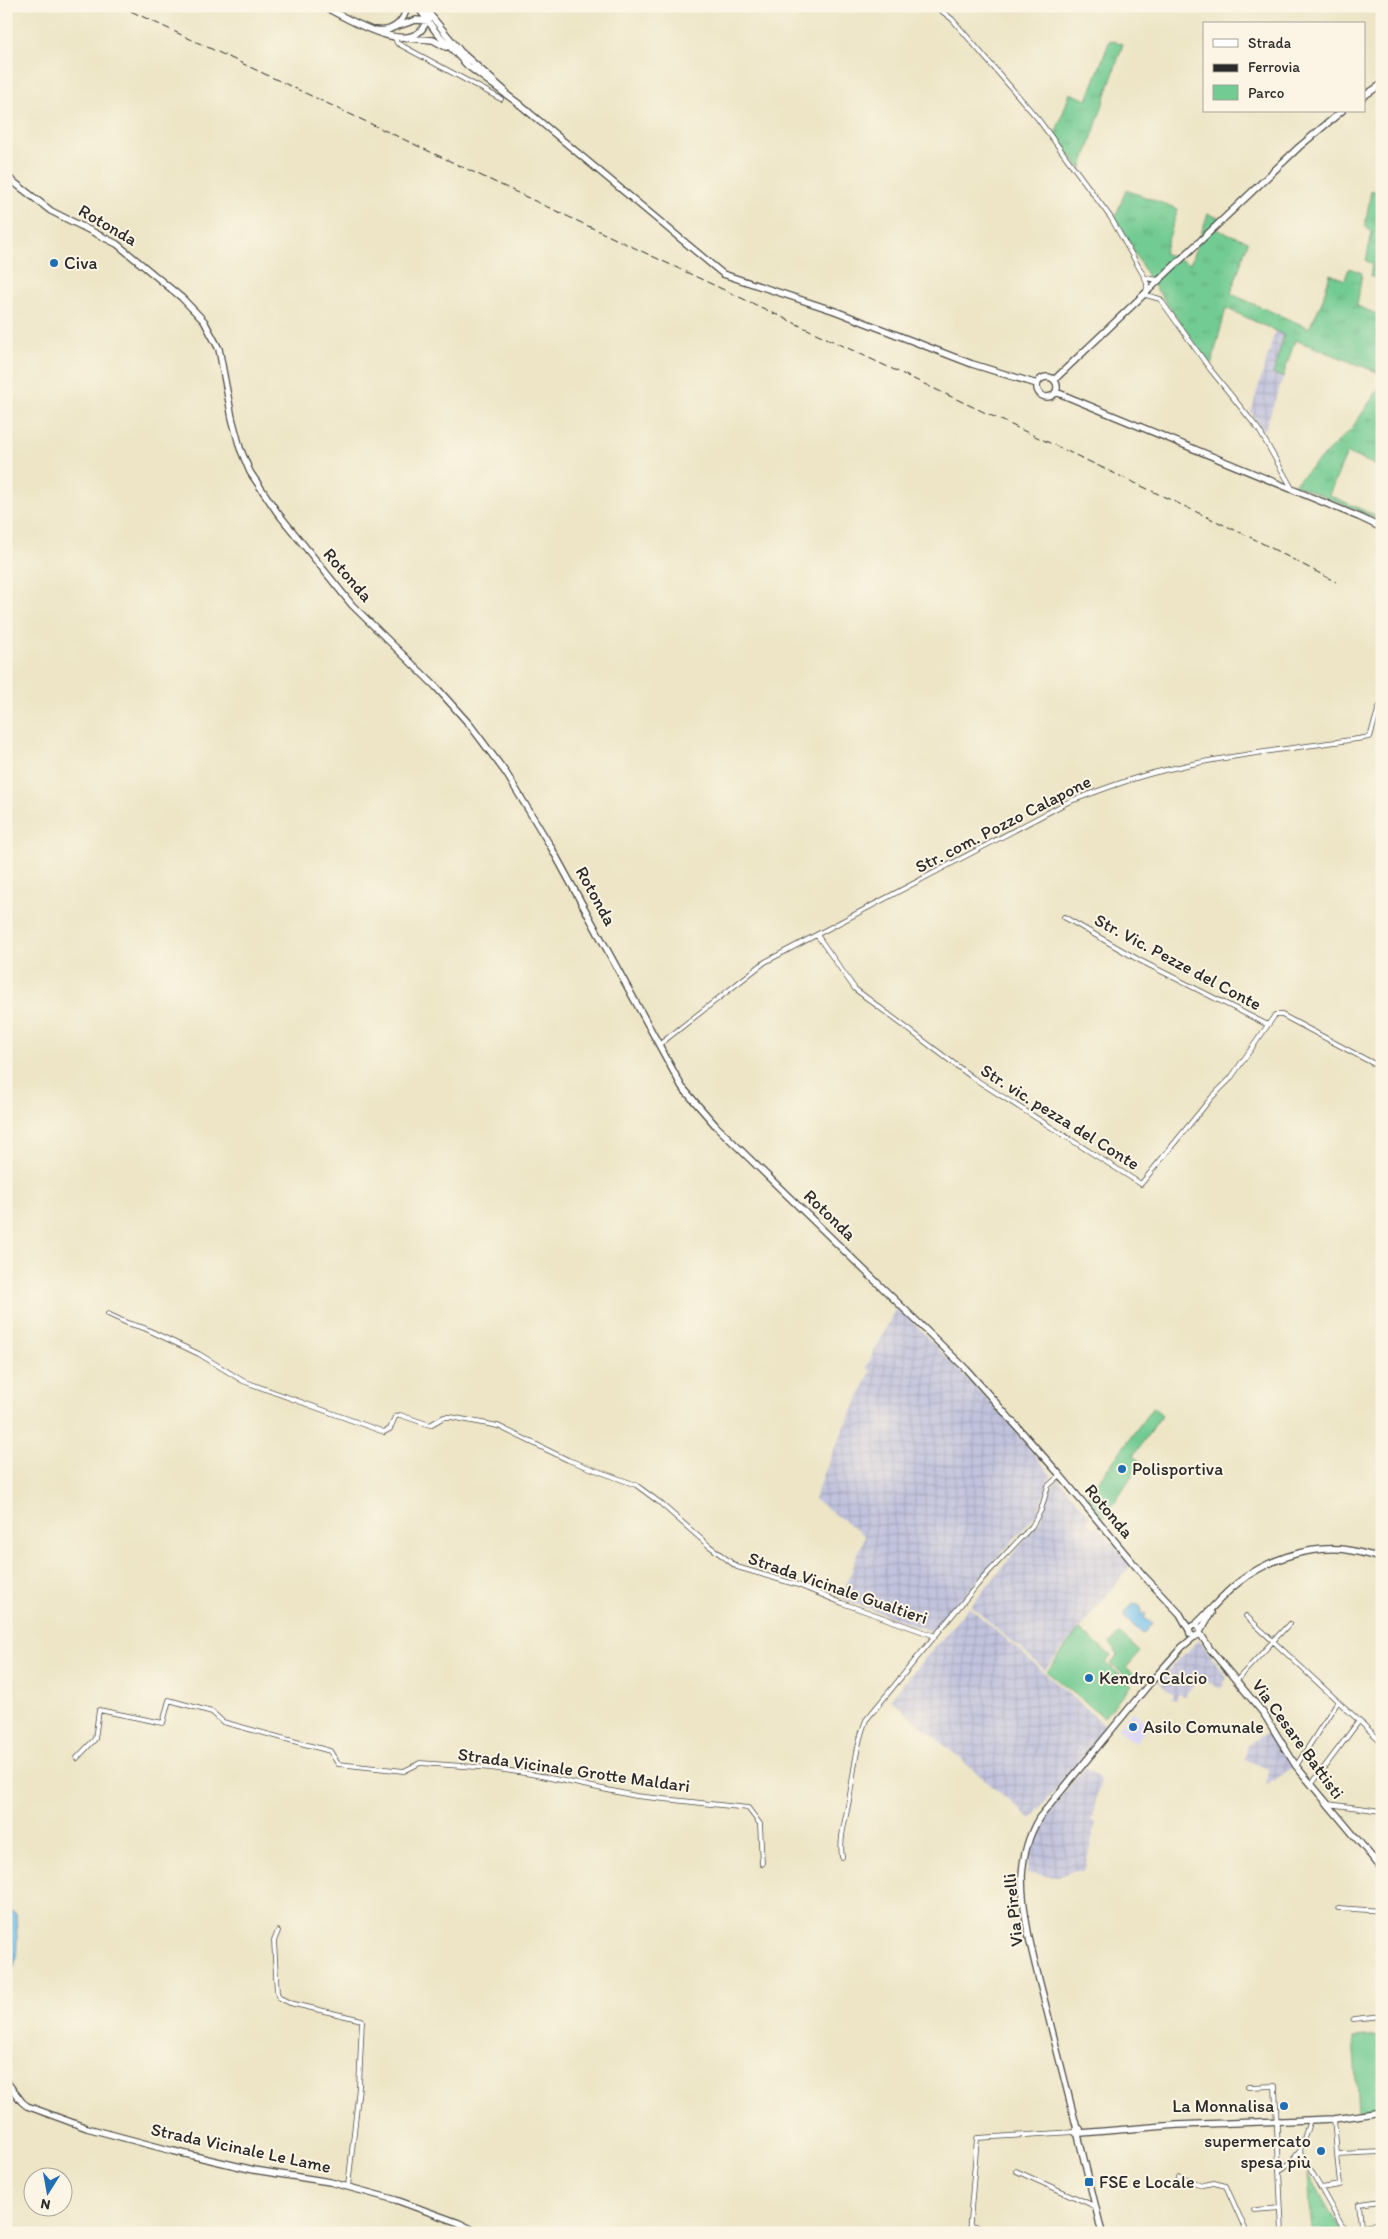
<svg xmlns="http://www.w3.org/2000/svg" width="1388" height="2239" viewBox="0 0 1388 2239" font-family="Itim,sans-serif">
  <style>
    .built { fill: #dbd6f7 }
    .industrial { fill: url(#industrial-grid) }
    .grass { fill: url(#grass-tufts); stroke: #4e7b5e }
    .green { fill: #72cb92; stroke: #4e7b5e }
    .water { fill: #74c1ee; stroke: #50768c }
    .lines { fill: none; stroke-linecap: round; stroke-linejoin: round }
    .street-casing { stroke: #484742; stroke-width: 5.5 }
    .secondary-casing { stroke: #484742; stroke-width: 8 }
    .street { stroke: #fff; stroke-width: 4 }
    .secondary { stroke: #fff; stroke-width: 5.5 }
    .rail { stroke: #2b2b2b; stroke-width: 1; stroke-dasharray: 8 4; stroke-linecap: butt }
    .poi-dot { fill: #1f6fb2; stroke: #fcf5e5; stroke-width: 2 }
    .labels { text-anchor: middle; stroke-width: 4; stroke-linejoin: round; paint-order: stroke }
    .street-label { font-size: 18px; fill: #2b2b2b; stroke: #fcf5e5 }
    .poi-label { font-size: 18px; fill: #2b2b2b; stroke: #fcf5e5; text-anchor: start }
  </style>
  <defs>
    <pattern id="industrial-grid" width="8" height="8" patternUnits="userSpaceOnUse" patternTransform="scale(1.25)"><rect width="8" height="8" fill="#c1c2dd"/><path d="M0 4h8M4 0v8" fill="none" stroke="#a6a7be"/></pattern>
    <pattern id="grass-tufts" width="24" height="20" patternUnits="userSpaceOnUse" patternTransform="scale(1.25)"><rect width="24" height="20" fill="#72cb92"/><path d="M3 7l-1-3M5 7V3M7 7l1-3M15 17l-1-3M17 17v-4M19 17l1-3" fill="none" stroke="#63ae7e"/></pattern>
  </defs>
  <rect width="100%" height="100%" fill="#fcf5e5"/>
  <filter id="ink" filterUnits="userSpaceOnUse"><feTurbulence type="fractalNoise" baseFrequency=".02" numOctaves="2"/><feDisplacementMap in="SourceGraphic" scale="10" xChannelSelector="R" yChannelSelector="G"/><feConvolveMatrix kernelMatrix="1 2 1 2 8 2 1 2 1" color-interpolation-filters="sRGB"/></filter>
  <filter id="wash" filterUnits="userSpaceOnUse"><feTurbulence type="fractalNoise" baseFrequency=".0096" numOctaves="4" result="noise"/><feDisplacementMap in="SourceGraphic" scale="20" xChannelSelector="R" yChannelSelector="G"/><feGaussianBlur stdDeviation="1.12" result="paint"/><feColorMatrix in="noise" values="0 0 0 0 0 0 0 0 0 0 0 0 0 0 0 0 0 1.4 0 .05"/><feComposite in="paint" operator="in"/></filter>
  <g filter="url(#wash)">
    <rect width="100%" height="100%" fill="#ede5c6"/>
    <path class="built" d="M1132 1711 1150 1725 1134 1743 1117 1728Z"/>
    <path class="industrial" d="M1275 331 1284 335 1273 374 1283 377 1264 432 1251 412Z
      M897 1306 1007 1420 1051 1475 1038 1512 932 1632 841 1598 865 1536 814 1499 833 1452 871 1371 866 1368Z
      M1059 1479 1089 1515 1088 1523 1092 1527H1099L1131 1566 1045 1670 971 1606 1040 1521 1050 1488Z
      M969 1607 1107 1727 1031 1819 890 1699Z
      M1199 1640 1227 1677 1221 1689 1200 1678 1184 1696 1179 1693 1176 1700 1171 1699 1173 1695 1157 1681Z
      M1271 1731 1293 1767 1266 1786 1268 1769 1245 1759 1248 1744Z
      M1085 1767 1101 1780 1091 1821 1096 1823 1084 1871H1073L1060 1876 1027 1874 1031 1846 1042 1820Z"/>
    <path class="grass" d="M1110 40 1123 44 1081 170 1055 135 1070 93 1087 100Z
      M1126 190 1178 209 1164 253 1190 264 1208 214 1219 218 1215 229 1248 241 1231 294 1309 328 1322 302 1330 274 1345 280 1349 268 1362 273 1357 306 1382 316V374L1295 340 1283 377 1273 374 1284 335 1226 308 1211 366 1150 280 1115 218Z
      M1371 190 1382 193V280L1370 276 1372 264 1366 261 1372 232 1365 227Z
      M1382 384V468L1347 453 1329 495 1379 517 1382 521 1294 484 1352 428Z
      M1308 2173 1342 2233H1312Z"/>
    <path class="green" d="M1153 1407 1162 1415 1133 1456 1141 1462 1103 1519 1086 1498Z
      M1079 1629 1111 1656 1106 1663 1132 1685 1104 1717 1047 1672Z
      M1119 1633 1140 1652 1126 1668 1136 1677 1132 1681 1111 1664 1118 1655 1115 1652 1116 1650 1110 1644Z
      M1382 2036V2108L1358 2110 1353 2038Z"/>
    <path class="water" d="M1133 1604 1139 1605 1141 1608V1616L1144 1613 1146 1614 1144 1618 1152 1623 1143 1634 1124 1617 1127 1610Z
      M6 1908 16 1914C17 1936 20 1965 6 1984Z"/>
  </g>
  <g filter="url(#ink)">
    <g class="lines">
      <defs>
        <path id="street" d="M935 6 952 19 1038 119 1111 218 1145 278 1147 284 1146 295 1160 299 1210 369 1259 430 1293 490
          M395 38 397 43 501 99
          M1145 278 1159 280
          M1064 917 1139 960 1268 1025 1275 1015H1282L1382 1068
          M817 935 855 989 973 1078 1141 1184 1212 1097 1230 1079 1268 1025
          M660 1044 765 962 1066 803C1095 792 1123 781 1153 773 1222 755 1299 748 1370 737L1379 707H1382
          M108 1314 127 1323 144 1328 199 1354 243 1381 384 1432 390 1429 395 1417 400 1415 430 1425 444 1417H451L498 1426 568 1460 636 1485 659 1502 708 1545 737 1567 798 1585 842 1603 935 1636 983 1578 1032 1526 1041 1510 1048 1486 1060 1475
          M1246 1616 1382 1742
          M1236 1681 1289 1624
          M77 1758 95 1739 99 1710 163 1723 169 1700 212 1712 223 1722 330 1751 338 1764 404 1771 420 1763 491 1768 531 1774 636 1796 748 1808 760 1824 762 1864
          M1296 1766 1338 1701
          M1311 1785 1359 1721
          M1328 1804 1382 1811
          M842 1857C839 1838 846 1819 849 1800 854 1773 856 1745 866 1720L935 1636
          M1338 1908 1382 1911
          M278 1931 274 1941 277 1993 280 1998 290 2003 362 2020 359 2087 348 2187
          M1353 2019 1382 2016
          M1248 2087 1275 2086 1282 2233
          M1334 2119 1337 2154
          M1310 2120 1300 2151 1346 2233
          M1016 2171 1090 2204 1096 2208
          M1279 2171 1290 2163 1300 2151
          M1179 2177 1202 2185 1214 2183 1226 2186 1247 2233
          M1321 2188 1340 2185 1337 2154 1382 2152
          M1254 2210 1281 2208
          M970 2226 997 2233
          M1361 2226 1359 2204 1382 2201
          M969 2233 977 2138 1075 2132
          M1361 2233V2226L1382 2223"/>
        <path id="secondary" d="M323 6C345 17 417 63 427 18
          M417 6 436 32 468 66 519 104 723 274 835 311 972 364 1037 384
          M423 6 461 52 505 91
          M395 27 416 20 429 21
          M375 30C392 33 404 23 407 6
          M407 38 433 40 446 47
          M1364 96 1382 84
          M6 176 51 211 117 244 182 298 204 321 219 349 232 418 240 448 250 472 277 512 352 605 436 687 470 725 506 773 551 847 682 1087 716 1126 966 1369 1060 1475 1143 1575 1180 1614 1189 1630
          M1037 387a10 10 0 1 1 20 0a10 10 0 1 1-20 0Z
          M1054 380 1299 147 1342 111
          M1056 392 1359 517 1382 528
          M1195 1625C1210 1611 1223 1594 1239 1582 1267 1560 1305 1547 1340 1549 1354 1550 1368 1555 1382 1558
          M1201 1630 1211 1613
          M1200 1633 1195 1637 1190 1634 1189 1628 1194 1625 1200 1627V1633L1210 1649 1264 1714 1296 1766 1382 1869
          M6 2081 22 2102 27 2106 87 2128 173 2151 254 2170 330 2182 396 2200 459 2223 479 2233
          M1077 2129C1066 2086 1055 2043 1044 1999 1034 1960 1022 1917 1022 1876 1023 1856 1029 1835 1039 1818L1150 1683 1182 1647 1194 1637
          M1080 2129 1075 2132 1078 2135 1102 2233
          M1081 2133 1177 2125 1334 2119 1382 2112"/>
      </defs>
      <use href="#street" class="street-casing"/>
      <use href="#secondary" class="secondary-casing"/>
      <use href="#street" class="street"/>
      <use href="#secondary" class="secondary"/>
      <path class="rail" d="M120 6 1254 539 1336 582"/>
    </g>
  </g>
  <g class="poi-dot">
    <circle cx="54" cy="263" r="5"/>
    <circle cx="1122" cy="1469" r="5"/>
    <circle cx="1089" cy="1678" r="5"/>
    <circle cx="1133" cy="1727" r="5"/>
    <circle cx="1284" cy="2106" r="5"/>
    <circle cx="1321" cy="2151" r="5"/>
    <rect x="1084" y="2177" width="10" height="10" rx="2.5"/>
  </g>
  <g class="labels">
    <g class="street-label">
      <text transform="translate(108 225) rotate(30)" y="6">Rotonda</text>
      <text transform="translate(348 575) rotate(49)" y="6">Rotonda</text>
      <text transform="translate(1003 824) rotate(-27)" y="6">Str. com. Pozzo Calapone</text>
      <text transform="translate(596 896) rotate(61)" y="6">Rotonda</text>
      <text transform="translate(1178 962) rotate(28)" y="6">Str. Vic. Pezze del Conte</text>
      <text transform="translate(1060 1117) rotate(32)" y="6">Str. vic. pezza del Conte</text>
      <text transform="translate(830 1215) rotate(44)" y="6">Rotonda</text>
      <text transform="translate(1109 1511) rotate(50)" y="6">Rotonda</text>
      <text transform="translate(838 1588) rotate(19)" y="6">Strada Vicinale Gualtieri</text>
      <text transform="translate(1298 1739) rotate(54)" y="6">Via Cesare Battisti</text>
      <text transform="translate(574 1770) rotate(8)" y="6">Strada Vicinale Grotte Maldari</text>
      <text transform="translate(1013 1910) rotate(-96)" y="6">Via Pirelli</text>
      <text transform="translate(241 2148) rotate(12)" y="6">Strada Vicinale Le Lame</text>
    </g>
    <g class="poi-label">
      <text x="64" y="269">Civa</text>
      <text x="1132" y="1475">Polisportiva</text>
      <text x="1099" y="1684">Kendro Calcio</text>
      <text x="1143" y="1733">Asilo Comunale</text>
      <text x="1274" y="2112" text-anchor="end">La Monnalisa</text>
      <text x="1311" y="2147" text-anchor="end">supermercato<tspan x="1311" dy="21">spesa più</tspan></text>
      <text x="1099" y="2188">FSE e Locale</text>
    </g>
  </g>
  <rect width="1388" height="2239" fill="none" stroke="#fcf5e5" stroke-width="25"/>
  <rect x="1203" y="22" width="162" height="90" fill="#fcf5e5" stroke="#a8a49b"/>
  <rect x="1213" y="39" width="25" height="8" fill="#ffffff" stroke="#a8a49b"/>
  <text x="1248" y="48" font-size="15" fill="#2b2b2b">Strada</text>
  <rect x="1213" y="64" width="25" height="8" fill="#2b2b2b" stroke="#a8a49b"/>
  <text x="1248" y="72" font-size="15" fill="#2b2b2b">Ferrovia</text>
  <rect x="1213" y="85" width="25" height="15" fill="#72cb92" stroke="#a8a49b"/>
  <text x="1248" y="98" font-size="15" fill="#2b2b2b">Parco</text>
  <g transform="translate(48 2192) rotate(191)"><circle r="24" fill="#fcf5e5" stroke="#a8a49b"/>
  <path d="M0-4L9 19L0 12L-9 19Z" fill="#1f6fb2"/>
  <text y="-8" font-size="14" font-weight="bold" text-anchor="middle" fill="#2b2b2b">N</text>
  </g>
</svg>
